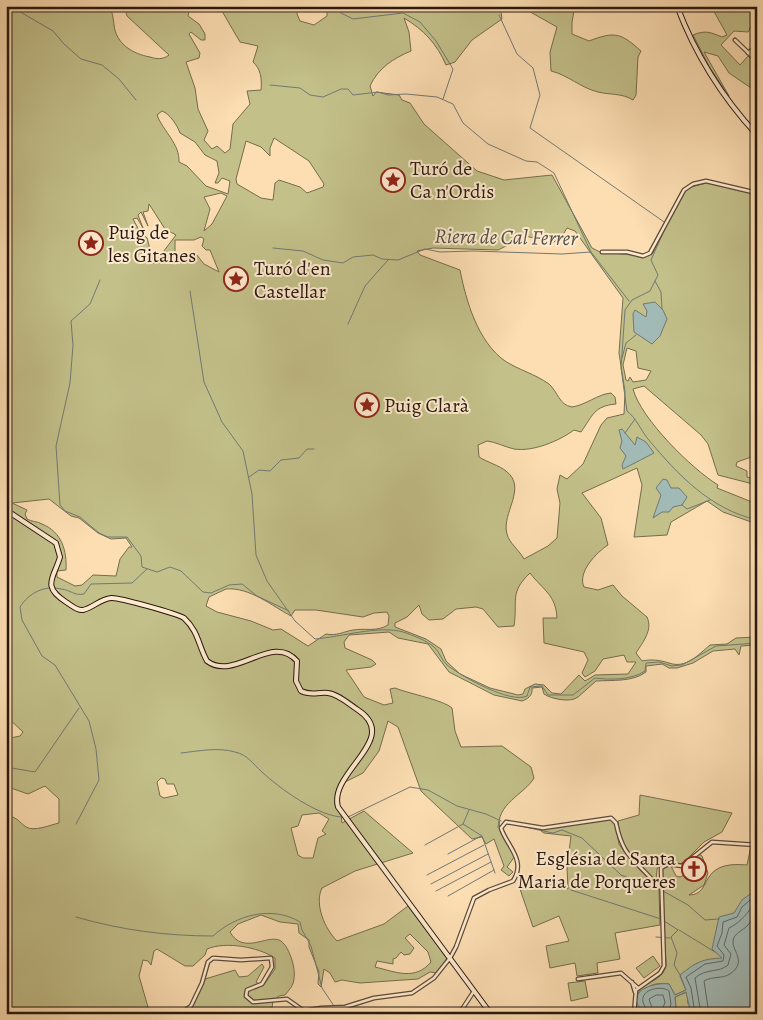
<svg xmlns="http://www.w3.org/2000/svg" width="763" height="1020" viewBox="0 0 763 1020" font-family="Alegreya,serif">
  <style>
    .green { fill: #c3c08a; stroke: #766c4c; fill-rule: evenodd }
    .water { fill: #a2bab6; stroke: #717973 }
    .lines { fill: none; stroke-linecap: round; stroke-linejoin: round }
    .shore { stroke: #656962; stroke-width: 1 }
    .stream { stroke: #717973; stroke-width: 1 }
    .street-casing { stroke: #5d4a38; stroke-width: 5 }
    .secondary-casing { stroke: #28180f; stroke-width: 6 }
    .street { stroke: #feeace; stroke-width: 2.5 }
    .secondary { stroke: #feeace; stroke-width: 4 }
    .labels { text-anchor: middle; stroke-width: 4; stroke-linejoin: round; paint-order: stroke }
    .poi-label { font-size: 20px; fill: #28180f; stroke: #feeace; text-anchor: start }
    .water-label { font-size: 21px; font-style: italic; fill: #535149; stroke: #feeace }
  </style>
  <rect width="100%" height="100%" fill="#fddeb3"/>
  <filter id="stains"><feTurbulence type="fractalNoise" baseFrequency=".004" numOctaves="4"/><feColorMatrix values="0 0 0 0 .2 0 0 0 0 .09 0 0 0 0 .02 0 0 0 .5 -.17"/></filter>
  <radialGradient id="worn" r=".72"><stop offset=".6" stop-color="#630" stop-opacity="0"/><stop offset="1" stop-color="#630" stop-opacity=".3"/></radialGradient>
  <path class="green" d="M6 6H109C113 13 113 18 114 25 116 44 133 54 150 57 156 59 163 60 169 55L127 16 124 6H190L188 16 199 24 205 34V40H201L191 32 189 34 200 53 199 58 186 62 195 88 198 109 208 131 204 140 212 149 217 146 225 153 230 149 233 124 250 104 247 91 261 90C262 79 261 69 253 62L258 46 240 42 219 6 298 7 297 14 300 21 314 25 327 16V6H575L572 22V34L589 41C615 31 621 33 641 51L638 57 636 95 633 100C622 93 610 95 598 92 581 88 568 75 551 71L550 52 557 27 525 9 501 11 502 19 472 40 455 62 446 65C437 44 424 30 404 18L409 32 411 51C394 58 378 68 370 86L373 96 376 92 399 95 402 100 410 103 424 124 477 171 504 180 552 175 592 248 600 252 645 256 653 253 659 236 684 191 691 187 710 182 757 193V455L737 462 736 466 747 471V477L757 480V485L718 475 708 444 701 435 644 386 633 389C641 419 692 469 718 485L717 488 757 504V524L723 512 707 501 671 522 667 535 634 537 642 485 637 468 582 493 601 518 608 545C597 552 577 572 584 587L598 590 613 585 622 596 647 617C653 630 643 642 636 653L642 661C652 659 659 660 669 663 686 669 698 655 710 645L727 644 736 638 757 637V645L741 646 739 655 735 649 713 651 693 663 677 668H669L662 664 646 666V672C633 682 613 680 596 681 590 686 584 692 578 697 571 703 551 699 544 694L542 687 532 688C533 695 528 699 522 701L494 695 449 672 428 644 398 638 389 632 349 635 344 642 345 648 372 660 376 664 371 667 346 670 364 697 384 705 393 703 390 689 395 688C410 694 443 700 452 708L455 731 461 747 502 746 531 767 534 778C525 794 494 805 500 829 502 838 512 846 515 856L507 867 513 872 509 876 501 870 504 866 494 839 486 844 482 837 472 839 421 791 398 727 388 721 379 751 363 773 339 785 335 805 341 814 342 823 364 811 413 853 355 871 322 888C314 904 325 929 337 941L384 924 408 906 447 958 437 973 430 972 418 979 360 983 342 980 335 982 330 973 324 969 321 987 318 984 319 972 309 947V940L299 933 298 924 280 922 261 915 238 924 230 932C243 955 266 935 279 940 289 944 296 969 294 978 294 985 289 990 285 995L279 996 273 1001 272 1008 276 1014H179L190 1005 205 979 235 970 239 977 248 976 262 964 264 967 256 982 263 986 275 969V958C258 947 226 941 207 949L205 955 193 966H185L157 949 154 951 151 965 148 961 143 960 139 976 150 1014H6V813L9 816C18 818 19 822 26 827 34 832 50 825 59 823V799L45 786 28 794 8 787 6 796V739L20 736 23 732 6 716ZM162 111C170 114 177 125 180 133L195 142 205 155 217 161 219 173 215 183H218L222 178 230 181 228 194 206 186 187 166 179 162C180 144 163 131 157 115ZM274 138 309 161 324 184 323 187 307 193 300 187 279 180 275 183 273 200 261 198 237 184 236 179 246 141 261 147 270 156V148ZM221 193 227 196 212 224 204 231 210 209 204 197ZM149 204 165 229 176 235 154 264 147 238 140 232 133 219 137 218 143 228 138 215 141 212 148 226 143 212 148 211ZM567 228 575 231 623 298 619 353 625 392 624 414 607 418 601 425 583 464 567 479 560 475 557 489 560 503 557 538 548 546 524 559C520 551 509 543 507 534 501 513 528 488 506 471 500 466 487 462 479 457L478 445 487 441C496 442 505 447 514 449 533 452 559 441 574 430L581 432C593 415 594 406 616 404L615 397 611 393C598 394 586 405 572 407 559 405 558 392 549 384 535 374 519 370 505 361 478 342 466 301 460 270L420 255 417 251 433 248 498 250 526 236 552 243 561 238ZM201 237 204 239 202 246 206 250H210L219 272 204 264 196 254H175V240H194ZM627 348 636 351 638 368 651 371 646 380 633 382 630 377 628 381 626 380 623 365ZM49 499 71 516 79 518 98 533 111 539 126 538 132 547H129L120 559 116 576 93 575 82 585 75 586 57 577V571L66 570C67 551 62 532 42 524 37 521 32 522 27 519L25 514 27 510 12 503ZM530 573C543 590 556 595 557 618H543L544 643 584 652 588 660 582 673 585 677 595 671 603 659 624 655 627 662H636L628 674 595 675 585 681 579 675 561 694 552 693 544 685 535 684 525 689 523 694 518 695 490 688 460 674 446 661 441 649 426 639 395 627V623L407 617 419 605 422 614 429 620 443 619 456 609 476 607 483 609 498 627 514 626C518 600 509 593 530 573ZM226 589C250 587 272 606 291 616L295 610H316L363 617 374 613 387 612 389 616 388 625C377 632 365 628 353 630 342 632 337 636 326 634L308 646 281 629 273 630 251 621 217 612 206 606 209 597ZM161 778 165 779 167 784H174L178 795 164 798 160 796 157 782ZM319 813 329 819 322 831 326 834 318 838 313 858H303L298 855 291 828 298 826 302 815ZM410 934 428 952 431 962C415 981 396 972 375 967L377 961 393 964V959L396 958 401 952 404 955 410 954 414 948 405 938Z
    M711 6H757V17L748 32 734 31 721 45 740 65 748 56 757 63V92L729 73 718 56 704 52 729 96 710 68 693 35C705 30 710 32 722 37L727 35Z
    M640 795 732 813 722 832 704 842 682 864 663 860 657 869 656 881C638 863 620 849 618 821L639 815Z
    M610 819 615 823 619 844 625 853 659 890 660 925 615 933 620 959 597 963 598 973 577 976 575 963 550 968 546 946 569 941 559 916 533 927 520 889 549 880 568 889 567 867 571 836 544 833 541 831 542 829Z
    M751 846H757V893L724 959 680 976 686 990 675 995 669 984C652 982 647 986 638 999L644 1014H635C632 975 661 989 666 965L661 872 663 868 671 866 676 876 680 877 688 873 685 866 699 854 702 856 708 873 704 885 689 895C714 895 696 860 747 865Z
    M653 956 660 966 644 978 636 968Z
    M585 981 588 997 571 1001 568 983Z
    M687 992 688 1004 697 1014H672L676 1008 675 997Z"/>
  <path class="water" d="M655 302 663 310 667 319 660 336 652 344 634 332 633 314 635 310 646 317 647 311 643 304Z
    M622 429 635 445 637 437 646 442 654 453 623 469 622 465 626 456 620 448 622 441 619 430Z
    M663 479 667 480 671 488H679L687 497 682 505 673 507 669 512H662L653 518 661 495 656 488Z
    M757 889V1014H691L686 992 675 997 676 1008 672 1014H644C643 1011 640 1010 639 1007 627 989 658 982 669 984L675 995 686 990 680 975C696 962 702 959 722 958L712 949 719 917 734 913 742 900Z"/>
  <g class="lines">
    <path class="shore" d="M648 1014C647 1009 644 1006 643 1002 640 989 662 985 669 991L671 1004 668 1014
      M654 1014 649 999 656 995H663L665 1002 661 1014
      M695 1014 691 988 686 977 705 964 723 961 724 955 717 946 722 933 723 922 737 917 742 907 757 894
      M701 1014 695 978C706 968 719 973 728 965L731 954 724 945 729 928C743 921 746 913 757 902
      M709 1014 704 981C712 976 722 979 730 974 747 962 733 952 733 942 733 933 743 931 748 925 752 921 753 916 757 912"/>
    <path class="stream" d="M10 6 53 31 64 44 81 59 102 65 119 79 136 100
      M339 12 353 19 403 13 420 22 436 41 453 69 443 99
      M499 15 517 54 533 68 540 95 530 128 667 224 651 260 658 275 650 291 632 300 625 310 621 368 627 411C637 419 640 429 648 439 678 475 710 509 757 520
      M270 85 300 88 310 95 323 97 341 89H348L353 95 378 92 388 95 406 94 437 97 453 104 463 123 488 144 526 161 537 162 554 173 591 252
      M273 248 303 251 323 260 343 263 353 257 373 255 382 259 398 260 425 249 440 252 473 251 562 254 591 252 629 301
      M100 280 90 304 71 321 73 345 70 383 56 446 60 505 65 511 80 517 99 533 108 537H127L141 556 142 567 157 572 170 567 181 571 203 592 211 593 229 585 242 584 257 596 289 611
      M655 281 661 292 662 309
      M190 291 204 382 222 422 243 451 252 494 256 555 267 581 295 621 315 639C341 637 379 625 403 632 412 635 426 640 434 647 440 652 441 660 447 665 461 676 510 704 527 696L530 687 542 686 548 695H573L595 678C610 680 632 680 645 671L646 663 659 662 672 666 682 665 716 646 757 643
      M348 324 365 286 388 260
      M622 358 626 343 636 335
      M625 433 635 419
      M249 477 259 470 270 471 281 460 299 458 307 449H314
      M682 505 687 509 710 500
      M181 753C199 751 218 747 235 752 248 755 252 763 262 772 279 788 320 818 344 817
      M6 767 35 772 79 708
      M469 810 463 824 482 836 495 873
      M348 817 410 787 428 790 457 806 486 814 501 821
      M76 824 99 780 96 749 89 721 55 665 42 656 22 620 20 607C29 593 44 585 61 589 71 590 74 596 84 594L91 584 132 583 147 569
      M516 825 553 833 562 830 582 838 621 875 659 889
      M498 827 499 821
      M425 845 463 824
      M448 854 481 836
      M427 875 484 845
      M431 884 488 854
      M571 890 661 919
      M436 891 491 862
      M663 891 688 905 705 920 719 919
      M448 896 494 870
      M76 917C121 930 166 936 213 936 236 915 272 905 300 922L302 930 311 946 322 988 334 1006
      M664 921 678 930 671 937 677 953 674 965 680 975
      M679 930 715 952
      M656 937 670 938
      M336 1009 338 1014
      M268 1012 273 1014
      M308 1014 324 1008"/>
    <defs>
      <path id="street" d="M735 40 757 61
        M748 53 757 46
        M602 252H627L643 256 650 253 684 190 693 184 706 181 757 193
        M757 391 754 403 757 414
        M578 979 621 973 638 988
        M632 982 635 992
        M180 1014 191 1006 202 983 208 962 213 958 241 960 271 958 272 967 262 984 247 990 246 996 253 1002 287 999 304 1011 321 1008 345 1007 374 998 412 993 434 978 450 958 456 947 474 898 489 890 513 881C527 860 506 845 501 828L506 822 543 828 611 818 616 823C623 858 635 859 656 884H660
        M459 1014 474 991
        M634 1014 636 990 660 973 664 966 661 868 668 864 682 866 712 842 757 845"/>
      <path id="secondary" d="M677 6C695 54 722 97 757 135
        M6 510 56 543 60 557C54 578 41 586 66 602 71 605 77 611 83 610 93 608 100 599 111 598 118 597 178 614 184 618 199 632 198 645 207 661 235 682 272 632 297 661L296 681 301 691C311 696 317 692 328 693 338 694 349 704 358 710 402 739 328 772 338 807L491 1014"/>
    </defs>
    <use href="#street" class="street-casing"/>
    <use href="#secondary" class="secondary-casing"/>
    <use href="#street" class="street"/>
    <use href="#secondary" class="secondary"/>
  </g>
  <defs>
    <symbol id="sight-ring" viewBox="-11 -11 22 22"><circle r="9.5" fill="#feeace" stroke="#8f2418" stroke-width="1.5"/><path d="M0-6L1.8-2.2L6-1.7L2.9 1.2L3.7 5.4L0 3.3L-3.7 5.4L-2.9 1.2L-6-1.7L-1.8-2.2Z" fill="#8f2418"/></symbol>
    <symbol id="church-ring" viewBox="-11 -11 22 22"><circle r="9.5" fill="#feeace" stroke="#8f2418" stroke-width="1.5"/><path d="M-1.2-6h2.4v3.5h3.3v2.4h-3.3V6h-2.4V-.1h-3.3v-2.4h3.3Z" fill="#8f2418"/></symbol>
  </defs>
  <g fill-rule="evenodd">
    <use href="#sight-ring" x="379" y="166" width="28" height="28"/>
    <use href="#sight-ring" x="77" y="229" width="28" height="28"/>
    <use href="#sight-ring" x="222" y="265" width="28" height="28"/>
    <use href="#sight-ring" x="353" y="391" width="28" height="28"/>
    <use href="#church-ring" x="680" y="855" width="28" height="28"/>
  </g>
  <g class="labels">
    <g class="poi-label">
      <text x="410" y="175">Turó de<tspan x="410" dy="23">Ca n'Ordis</tspan></text>
      <text x="108" y="239">Puig de<tspan x="108" dy="23">les Gitanes</tspan></text>
      <text x="254" y="275">Turó d'en<tspan x="254" dy="23">Castellar</tspan></text>
      <text x="384" y="412">Puig Clarà</text>
      <text x="676" y="865" text-anchor="end">Església de Santa<tspan x="676" dy="23">Maria de Porqueres</tspan></text>
    </g>
    <g class="water-label">
      <text transform="translate(506 237) rotate(1)" y="7">Riera de Cal Ferrer</text>
    </g>
  </g>
  <rect width="763" height="1020" fill="none" stroke="#fddeb3" stroke-width="25"/>
  <rect x="8" y="8" width="748" height="1005" fill="none" stroke="#28180f" stroke-width="2.5"/>
  <rect x="12" y="12" width="738" height="995" fill="none" stroke="#28180f"/>
  <rect width="100%" height="100%" filter="url(#stains)"/>
  <rect width="100%" height="100%" fill="url(#worn)"/>
</svg>
